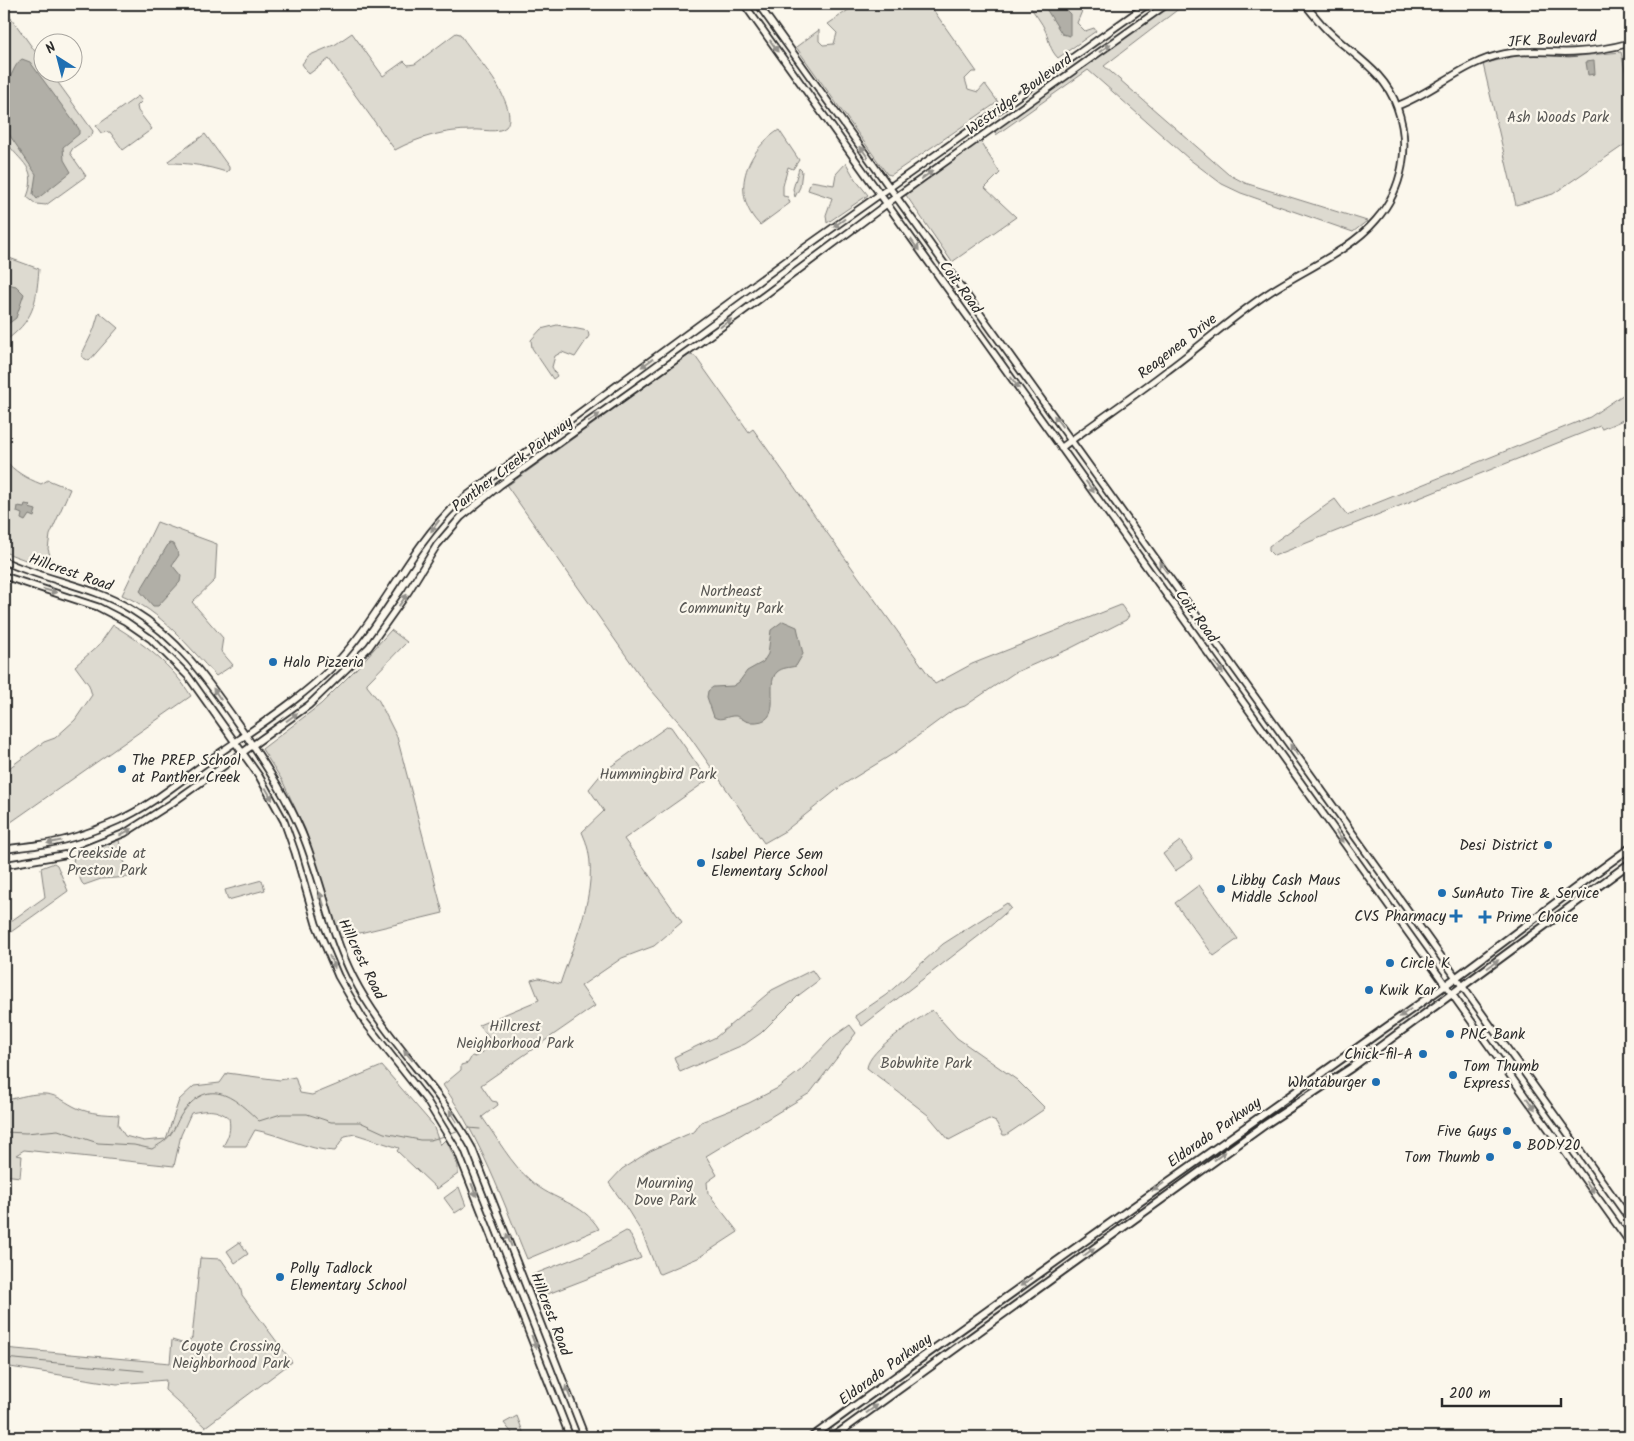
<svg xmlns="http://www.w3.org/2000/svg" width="1634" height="1441" viewBox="0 0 1634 1441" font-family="Kalam,sans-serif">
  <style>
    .green { fill: #dddad0; stroke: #84827e }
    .water { fill: #b1afa7; stroke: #7b7a75 }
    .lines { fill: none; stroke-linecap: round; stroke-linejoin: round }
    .stream { stroke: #7b7a75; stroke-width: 1 }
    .secondary-casing { stroke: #2b2b2b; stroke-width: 9 }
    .primary-casing { stroke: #2b2b2b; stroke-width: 10 }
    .secondary { stroke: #fbf7ec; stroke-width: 5.5 }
    .primary { stroke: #fbf7ec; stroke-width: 6 }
    .oneway { fill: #93918c }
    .poi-dot { fill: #1f6fb2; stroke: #fbf7ec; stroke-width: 2 }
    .labels { text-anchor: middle; stroke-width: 4.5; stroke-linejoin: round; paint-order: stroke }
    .street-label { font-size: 15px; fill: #2b2b2b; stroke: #fbf7ec }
    .park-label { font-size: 15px; fill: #585754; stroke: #fbf7ec }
    .poi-label { font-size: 15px; fill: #2b2b2b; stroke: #fbf7ec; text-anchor: start }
  </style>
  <rect width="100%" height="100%" fill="#fbf7ec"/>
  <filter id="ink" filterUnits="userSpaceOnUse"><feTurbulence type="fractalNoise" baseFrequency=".02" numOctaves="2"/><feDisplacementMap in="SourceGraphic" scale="10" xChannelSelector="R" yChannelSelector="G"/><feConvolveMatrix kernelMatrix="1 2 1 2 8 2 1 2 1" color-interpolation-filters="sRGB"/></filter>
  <g filter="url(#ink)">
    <path class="green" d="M857 4H929L977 72H972L965 79 968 89 978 92 985 84 998 102 891 175 887 174 796 47 819 30V41L823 45 834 44 837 33 828 24Z
      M1028 4H1077L1082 11 1077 23 1085 31 1094 28 1096 31 1058 58C1050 50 1049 41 1046 32 1042 22 1034 13 1028 4Z
      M1171 4H1185L1104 66 1228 174 1245 183 1367 221 1353 232 1241 193 1222 184 1189 159 1088 70 996 135 995 129Z
      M4 8 42 61V72L51 73 93 131 92 135 73 148 70 153 86 176 46 205 36 204 27 197C40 163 15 162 4 136 0 126 4 87 4 73L7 69 4 61Z
      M352 33 383 76 404 61 408 65 415 64 456 33 460 34C473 54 492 73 502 94 506 103 513 118 506 127 498 134 482 129 472 130 445 130 419 137 395 150L329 59 309 74 302 64 308 56 336 44Z
      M1621 52 1630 92V141L1553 194 1516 205 1483 64 1523 54 1569 57Z
      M138 96 142 101 137 106 138 111 152 129 123 150 110 132 101 133 96 126Z
      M779 130 799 160 793 169 788 167 783 186V196L788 197 790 203 760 225C729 194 746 151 779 130Z
      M205 134 229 167V170L226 172C207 166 190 163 169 163L168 161Z
      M980 141 1000 173 985 188 1016 217 952 262 906 195Z
      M846 163 855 179 868 195 827 223 826 215 832 198 808 190 811 181 834 185 836 174Z
      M799 168 802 171 800 187 795 197 793 189Z
      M4 256 39 269C36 305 34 320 4 342Z
      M99 312 118 328 89 361 82 357V354L94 329Z
      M557 325 588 331 589 336 575 357 562 352 555 356 552 367 557 376 553 379 532 348 531 340 541 329Z
      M689 355 695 356 749 432 753 429 935 684 972 664 1121 605 1129 616 1126 620 1069 649 1014 673 965 706 953 710 896 752 844 784 785 831 764 843 683 727 646 684 507 486Z
      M1630 390V417L1602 429 1600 426 1274 556 1269 551V546L1335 499 1347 515 1590 417Z
      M4 459C15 472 26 478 41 484L48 480 70 489 50 535 48 549 55 571 4 552Z
      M157 522 217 544 215 580 192 602 223 638 221 651 233 665 216 676C188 646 161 611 122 595Z
      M113 625C142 642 173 666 191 696L4 827V782L9 777V768L44 742 55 738 75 720 92 695 89 685 75 666 99 645Z
      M391 630 407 642 367 683V686L379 701 397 737 443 913 339 938 305 829 282 780 262 749 321 704 357 668Z
      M668 726 671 727 708 780 624 839 682 922 654 946 622 958 581 986 595 1006 481 1085 492 1101 497 1102 498 1105 482 1117C497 1138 511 1164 531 1181 553 1201 583 1202 599 1229L527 1259C502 1199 481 1139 443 1085L461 1070V1065L468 1063 472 1056 476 1057 493 1043 479 1025 539 1000 531 980 539 978 560 984C575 938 605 880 582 832L604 811 589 789 603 772Z
      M119 840 123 858 130 877 101 879 84 885 82 883 73 863 74 856Z
      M1180 841 1193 859 1175 871 1163 854Z
      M54 863 57 865 68 891 4 937V926L45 897 41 868Z
      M262 880 265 890 228 900 225 890Z
      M1199 885 1238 939 1214 956 1175 903Z
      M1007 903 1011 908 980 935 862 1026 855 1016 886 995 943 944Z
      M812 970 819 980 799 995 761 1033 745 1044 680 1072 674 1057 716 1037 772 990Z
      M932 1010 957 1038 1017 1080 1044 1107 1043 1110 1006 1135H1003L996 1122 989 1119 949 1140 928 1115 867 1068C869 1049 916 1021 932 1010Z
      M850 1025 856 1033 810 1093 706 1156 717 1175 707 1182 708 1193 738 1232 698 1258 660 1274 658 1273 642 1233 624 1204 609 1183 622 1169 650 1151 695 1131 701 1122 749 1103 778 1088 801 1070 833 1037Z
      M382 1066 433 1125 440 1145 446 1139 458 1166V1174L437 1189 397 1151 399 1148 355 1134 345 1136 335 1151C307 1150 282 1135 255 1130L246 1146H223C229 1136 231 1130 229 1118 216 1108 206 1110 191 1113L181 1135 174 1166 24 1150 16 1155 22 1156 20 1177 4 1175V1101L7 1100C20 1097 33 1093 46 1094 58 1095 66 1103 77 1108 91 1114 104 1114 119 1115L118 1125 125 1136 144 1141 166 1139 179 1100 194 1086 220 1083 227 1073 280 1080 295 1077 300 1093 312 1095Z
      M459 1187 466 1206 455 1213 444 1198Z
      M626 1231 629 1232 641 1258 540 1297 532 1275 583 1255Z
      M240 1242 248 1254 235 1263 227 1251Z
      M200 1258 221 1259 240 1286 242 1295 292 1362 205 1427 165 1390 166 1380 117 1384 4 1366V1348L170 1363 172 1340 185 1344 192 1338Z
      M517 1416 525 1437H515L504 1423Z"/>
    <path class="water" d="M1043 4H1060L1070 14V36L1062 34Z
      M22 59 30 62 79 129V134L63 147 64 160 71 172 37 199 33 194 36 174 4 127V85C13 77 13 65 22 59Z
      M1594 61 1595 74 1588 75 1586 62Z
      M8 284 16 286 24 294 16 318 4 327V286Z
      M25 504 30 505 29 508 36 510 34 517 29 515 25 521 21 519 22 514 17 512 18 506 24 507Z
      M169 543 174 544 179 555 172 565 181 576 180 582 158 606H153L140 591Z
      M783 621 797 627 803 654 796 666C789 668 783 667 777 672 763 685 787 725 750 722 744 722 742 717 736 716 727 715 722 722 714 717L707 697 708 691 713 687 733 686 739 682 747 671 763 662 768 654 771 630Z"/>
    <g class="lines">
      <path class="stream" d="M468 1128 480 1129
        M4 1132 26 1133 58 1130 98 1143 134 1145 152 1149C158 1145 166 1141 170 1135 175 1129 177 1121 181 1115 208 1076 232 1095 259 1121L281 1114H307L331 1122H360L384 1133 420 1140H430L445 1136
        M449 1134 459 1130
        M4 1358 144 1371"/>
      <defs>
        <path id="secondary" d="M744 4 1630 1243
          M758 4 1630 1220
          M1397 106C1435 92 1463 62 1504 54 1527 49 1550 53 1573 52 1592 51 1612 48 1630 43
          M1061 448C1097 421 1133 397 1168 370 1202 345 1232 317 1267 294 1301 271 1350 251 1376 220 1403 189 1411 146 1397 107 1385 71 1352 55 1327 30 1319 22 1312 13 1305 4
          M4 561C46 581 92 585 132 610 182 640 212 687 245 734 266 766 287 797 302 833 322 881 329 929 353 977 385 1040 438 1085 472 1148L585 1437
          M4 576 98 607 125 621 151 639 188 676 259 776 284 821 295 852 316 924 338 976 365 1022 427 1101 458 1152 570 1437
          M4 850C15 847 26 847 37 845 64 842 92 832 117 821 151 806 181 780 211 759 255 728 313 692 347 651 387 604 412 546 457 503L786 261 1148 4
          M4 865 75 853 125 833 172 803 309 705 369 647 408 592 437 545 461 517 500 485 738 315 896 197 1167 4"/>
        <path id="primary" d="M812 1437C1021 1285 1232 1137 1443 987 1506 941 1567 893 1630 848
          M833 1437 1266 1124 1351 1068 1630 863"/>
      </defs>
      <use href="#secondary" class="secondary-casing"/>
      <use href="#primary" class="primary-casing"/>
      <use href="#secondary" class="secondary"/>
      <use href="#primary" class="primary"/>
    </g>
    <defs><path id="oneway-solid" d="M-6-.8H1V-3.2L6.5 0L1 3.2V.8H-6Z" transform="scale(1.25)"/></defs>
    <g class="oneway">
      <use href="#oneway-solid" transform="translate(774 46) rotate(55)"/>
      <use href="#oneway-solid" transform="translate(1105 48) rotate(-36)"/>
      <use href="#oneway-solid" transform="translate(864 152) rotate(-125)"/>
      <use href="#oneway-solid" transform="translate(927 175) rotate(-36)"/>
      <use href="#oneway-solid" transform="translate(839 223) rotate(144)"/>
      <use href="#oneway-solid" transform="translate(915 245) rotate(54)"/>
      <use href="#oneway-solid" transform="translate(726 323) rotate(-36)"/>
      <use href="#oneway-solid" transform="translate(647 363) rotate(144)"/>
      <use href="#oneway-solid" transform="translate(1015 383) rotate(54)"/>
      <use href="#oneway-solid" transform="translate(594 418) rotate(-36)"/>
      <use href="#oneway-solid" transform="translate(1058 421) rotate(-126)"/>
      <use href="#oneway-solid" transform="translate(1090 487) rotate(54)"/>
      <use href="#oneway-solid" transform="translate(435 526) rotate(126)"/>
      <use href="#oneway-solid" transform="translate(1163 567) rotate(-126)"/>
      <use href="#oneway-solid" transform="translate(50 591) rotate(15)"/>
      <use href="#oneway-solid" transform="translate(403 600) rotate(-55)"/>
      <use href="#oneway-solid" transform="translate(1219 668) rotate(54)"/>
      <use href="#oneway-solid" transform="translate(217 694) rotate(-124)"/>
      <use href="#oneway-solid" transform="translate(292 717) rotate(-36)"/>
      <use href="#oneway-solid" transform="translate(1294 750) rotate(-125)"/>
      <use href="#oneway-solid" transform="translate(269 794) rotate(61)"/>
      <use href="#oneway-solid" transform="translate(126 832) rotate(-28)"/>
      <use href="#oneway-solid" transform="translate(1340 837) rotate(55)"/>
      <use href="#oneway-solid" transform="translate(54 842) rotate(168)"/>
      <use href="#oneway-solid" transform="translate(322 899) rotate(-107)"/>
      <use href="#oneway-solid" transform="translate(332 962) rotate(66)"/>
      <use href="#oneway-solid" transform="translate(1493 964) rotate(-36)"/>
      <use href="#oneway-solid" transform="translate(1405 1013) rotate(145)"/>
      <use href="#oneway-solid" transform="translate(408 1055) rotate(-129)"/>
      <use href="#oneway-solid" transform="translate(1531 1104) rotate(54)"/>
      <use href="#oneway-solid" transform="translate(453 1116) rotate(-121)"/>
      <use href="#oneway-solid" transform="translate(1220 1156) rotate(-36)"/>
      <use href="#oneway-solid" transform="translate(1158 1187) rotate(145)"/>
      <use href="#oneway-solid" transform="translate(1590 1187) rotate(54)"/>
      <use href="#oneway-solid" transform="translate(474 1190) rotate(68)"/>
      <use href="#oneway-solid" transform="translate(509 1240) rotate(-112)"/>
      <use href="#oneway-solid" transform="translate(1089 1252) rotate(-36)"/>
      <use href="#oneway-solid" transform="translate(1026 1282) rotate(144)"/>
      <use href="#oneway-solid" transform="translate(534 1342) rotate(69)"/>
      <use href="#oneway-solid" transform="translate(568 1392) rotate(-111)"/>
      <use href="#oneway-solid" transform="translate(872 1409) rotate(-36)"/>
    </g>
  </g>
  <g class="poi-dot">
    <circle cx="273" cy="662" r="5"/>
    <circle cx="122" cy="769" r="5"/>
    <circle cx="1548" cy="845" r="5"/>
    <circle cx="701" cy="863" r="5"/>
    <circle cx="1221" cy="889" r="5"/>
    <circle cx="1442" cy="893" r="5"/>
    <path d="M1453.5 908.5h5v5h5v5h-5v5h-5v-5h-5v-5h5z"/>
    <path d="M1482.5 909.5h5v5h5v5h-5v5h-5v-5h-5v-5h5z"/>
    <circle cx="1390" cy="963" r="5"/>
    <circle cx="1369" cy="990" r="5"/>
    <circle cx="1450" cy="1034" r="5"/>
    <circle cx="1423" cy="1054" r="5"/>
    <circle cx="1453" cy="1075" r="5"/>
    <circle cx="1376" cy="1082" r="5"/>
    <circle cx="1507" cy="1131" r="5"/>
    <circle cx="1517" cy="1145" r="5"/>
    <circle cx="1490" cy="1157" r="5"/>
    <circle cx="280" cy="1277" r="5"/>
  </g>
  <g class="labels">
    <g class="street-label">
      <text transform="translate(1552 39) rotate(-4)" y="5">JFK Boulevard</text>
      <text transform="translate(1019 94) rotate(-36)" y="5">Westridge Boulevard</text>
      <text transform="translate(961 287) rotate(54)" y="5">Coit Road</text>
      <text transform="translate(1177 346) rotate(-38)" y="5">Reagenea Drive</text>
      <text transform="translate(512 464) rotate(-37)" y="5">Panther Creek Parkway</text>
      <text transform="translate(71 572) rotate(19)" y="5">Hillcrest Road</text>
      <text transform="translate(1197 616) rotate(54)" y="5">Coit Road</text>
      <text transform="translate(362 959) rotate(64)" y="5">Hillcrest Road</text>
      <text transform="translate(1214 1132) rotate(-35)" y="5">Eldorado Parkway</text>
      <text transform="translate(551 1314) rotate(69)" y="5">Hillcrest Road</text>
      <text transform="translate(885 1369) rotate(-36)" y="5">Eldorado Parkway</text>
    </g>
    <g class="park-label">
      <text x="1558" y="122">Ash Woods Park</text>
      <text x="731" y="596">Northeast<tspan x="731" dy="17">Community Park</tspan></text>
      <text x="658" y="779">Hummingbird Park</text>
      <text x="107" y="858">Creekside at<tspan x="107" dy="17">Preston Park</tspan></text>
      <text x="515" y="1031">Hillcrest<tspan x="515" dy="17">Neighborhood Park</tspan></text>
      <text x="926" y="1068">Bobwhite Park</text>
      <text x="665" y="1188">Mourning<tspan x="665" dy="17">Dove Park</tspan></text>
      <text x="231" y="1351">Coyote Crossing<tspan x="231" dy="17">Neighborhood Park</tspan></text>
    </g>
    <g class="poi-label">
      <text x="283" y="667">Halo Pizzeria</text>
      <text x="132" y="765">The PREP School<tspan x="132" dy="17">at Panther Creek</tspan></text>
      <text x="1538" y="850" text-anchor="end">Desi District</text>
      <text x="711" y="859">Isabel Pierce Sem<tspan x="711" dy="17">Elementary School</tspan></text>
      <text x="1231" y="885">Libby Cash Maus<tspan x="1231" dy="17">Middle School</tspan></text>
      <text x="1452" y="898">SunAuto Tire &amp; Service</text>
      <text x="1446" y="921" text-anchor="end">CVS Pharmacy</text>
      <text x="1496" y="922">Prime Choice</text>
      <text x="1400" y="968">Circle K</text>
      <text x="1379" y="995">Kwik Kar</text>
      <text x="1460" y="1039">PNC Bank</text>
      <text x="1413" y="1059" text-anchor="end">Chick-fil-A</text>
      <text x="1463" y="1071">Tom Thumb<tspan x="1463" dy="17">Express</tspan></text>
      <text x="1366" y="1087" text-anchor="end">Whataburger</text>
      <text x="1497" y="1136" text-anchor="end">Five Guys</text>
      <text x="1527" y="1150">BODY20</text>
      <text x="1480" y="1162" text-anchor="end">Tom Thumb</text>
      <text x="290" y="1273">Polly Tadlock<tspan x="290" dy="17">Elementary School</tspan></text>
    </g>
  </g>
  <rect width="1634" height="1441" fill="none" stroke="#fbf7ec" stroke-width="20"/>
  <rect x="10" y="10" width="1614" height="1421" fill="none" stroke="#2b2b2b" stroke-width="2" filter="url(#ink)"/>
  <g transform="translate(58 58) rotate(324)"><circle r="24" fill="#fbf7ec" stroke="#a8a59f"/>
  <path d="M0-4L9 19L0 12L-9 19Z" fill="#1f6fb2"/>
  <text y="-8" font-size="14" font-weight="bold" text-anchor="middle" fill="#2b2b2b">N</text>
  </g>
  <path d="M1442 1398v8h119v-8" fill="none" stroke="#2b2b2b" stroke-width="2.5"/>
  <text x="1449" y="1398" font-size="15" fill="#2b2b2b" stroke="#fbf7ec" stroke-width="4" paint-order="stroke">200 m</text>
</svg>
